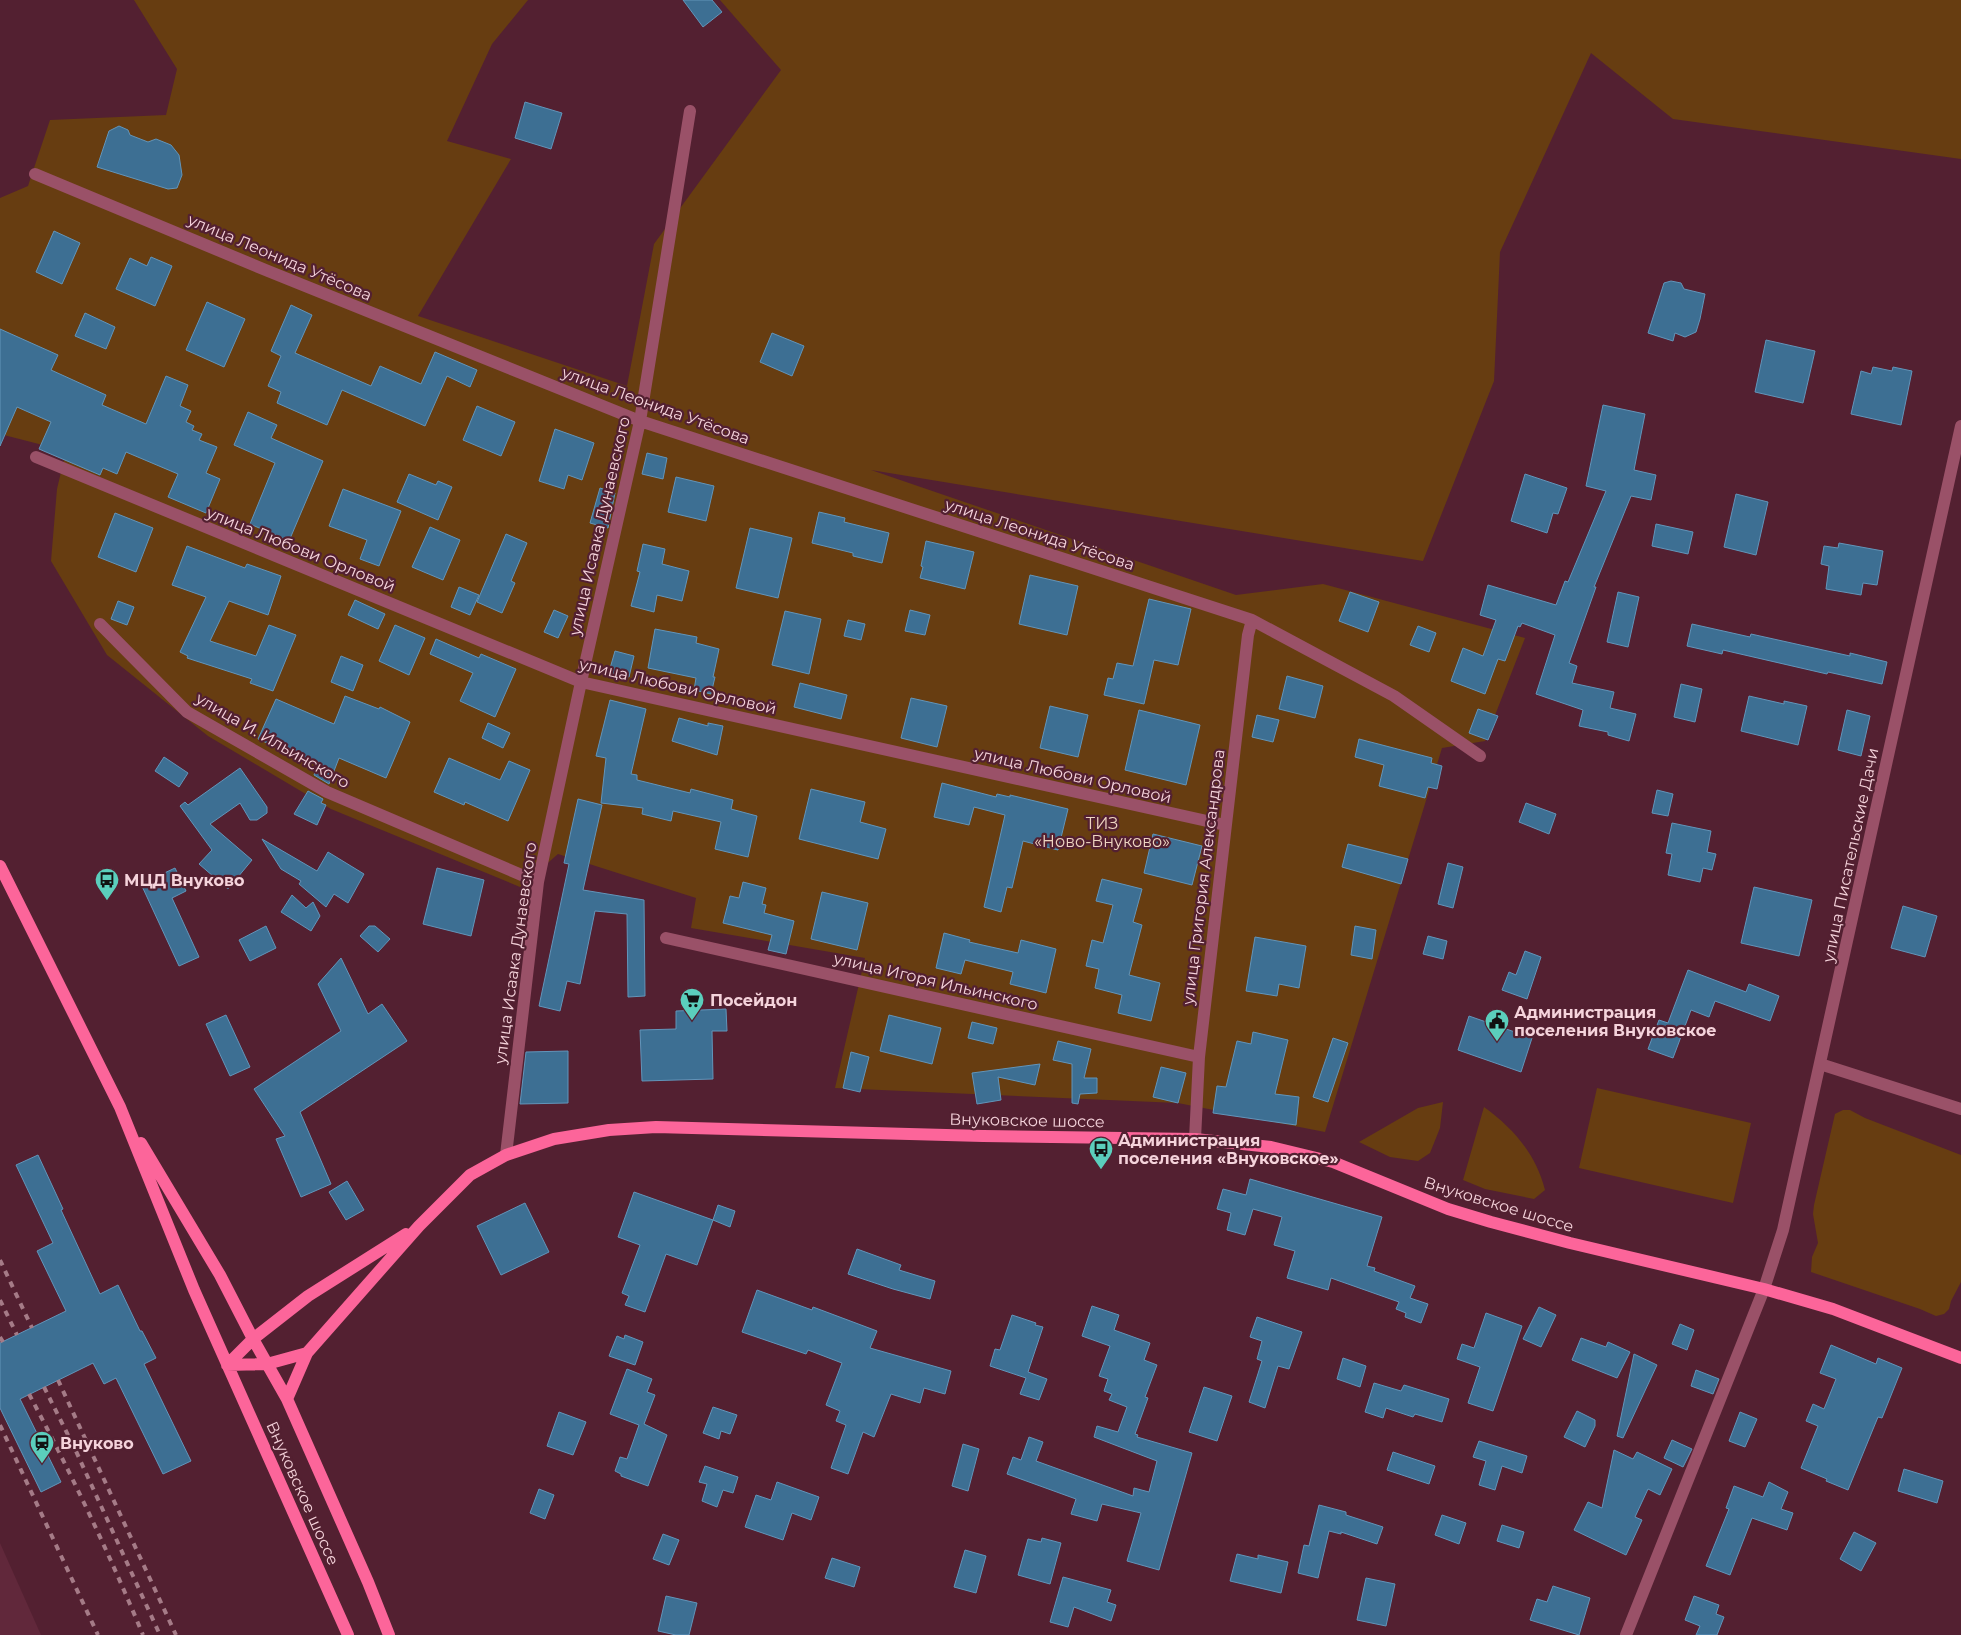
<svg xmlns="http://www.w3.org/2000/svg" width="1961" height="1635" viewBox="0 0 1961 1635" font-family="Montserrat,sans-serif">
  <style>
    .built { fill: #61283b }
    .green { fill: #673d11 }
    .building { fill: #3d6f93; stroke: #6295ba }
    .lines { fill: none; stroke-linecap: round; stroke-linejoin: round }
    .minor { stroke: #9a5168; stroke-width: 12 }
    .major { stroke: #fc659a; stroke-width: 12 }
    .rail { stroke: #a57b87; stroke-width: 4; stroke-dasharray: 6 6; stroke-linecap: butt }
    .labels { text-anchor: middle; stroke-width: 4.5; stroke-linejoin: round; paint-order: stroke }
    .street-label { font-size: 16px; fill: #f5d3db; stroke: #532031 }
    .park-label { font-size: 16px; fill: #eed5c1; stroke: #532031 }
    .poi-label { font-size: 16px; font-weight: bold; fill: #f5d3db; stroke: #532031; text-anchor: start }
  </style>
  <rect width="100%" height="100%" fill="#532031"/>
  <path class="built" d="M0 1543 41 1635H0Z"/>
  <path class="green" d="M134 0H528L492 44 447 141 511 159 418 316 627 386 654 244 781 70 720 0H1961V159L1673 119 1591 53 1500 252 1494 381 1423 561 871 470 1236 595 1323 584 1525 638 1485 741 1442 748 1325 1132 1178 1103 835 1088 865 958 691 928 696 898 558 854 520 887 331 809 208 736 107 655 51 561 57 489 66 451 0 434V198L28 186 50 120 166 115 177 69Z
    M1597 1088 1751 1123 1733 1203 1579 1168Z
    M1443 1102 1440 1128 1430 1153 1418 1161 1390 1157 1359 1142 1418 1108Z
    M1484 1107C1513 1128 1536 1154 1545 1190L1534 1199 1485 1189 1463 1180Z
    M1843 1110H1850L1865 1118 1961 1155V1282L1951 1301 1949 1309 1944 1314 1936 1316 1920 1309 1811 1272 1812 1257 1818 1243 1813 1214 1814 1205 1835 1114Z"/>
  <path class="building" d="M683 0H712L722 12 703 27Z
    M525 102 562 113 551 149 515 138Z
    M119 126 128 130 130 135 148 142 156 139 171 145 179 155 182 175 177 188 168 189 97 167 109 131Z
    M54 231 80 243 62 284 36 272Z
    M151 257 172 266 155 306 116 289 130 258 147 266Z
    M1671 281 1681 283 1684 289 1705 294 1700 319 1696 332 1685 337 1675 333 1673 341 1648 333 1664 283Z
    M207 302 245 319 224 367 186 350Z
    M291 305 312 315 295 353 371 386 380 366 421 384 435 352 477 370 470 387 447 376 425 426 342 390 327 425 277 403 281 392 268 386 281 356 271 351Z
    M85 313 115 327 106 349 75 336Z
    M0 329 58 355 51 370 106 395 102 405 146 424 166 376 188 385 180 406 191 411 186 422 194 426 192 430 202 434 199 440 217 447 206 473 220 479 206 513 168 497 178 474 126 452 117 474 103 468 100 475 39 449 51 422 17 407 0 446Z
    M772 333 804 346 792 376 760 362Z
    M1766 340 1815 351 1803 403 1755 392Z
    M1873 367 1892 371 1893 367 1912 371 1901 425 1851 414 1861 371 1871 374Z
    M1603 405 1645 414 1634 470 1656 475 1651 500 1631 496 1594 587H1596L1569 663 1577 666 1572 683 1614 692 1610 708 1636 714 1629 741 1608 735V732L1579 726 1583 710 1536 694 1555 635 1522 623 1520 627 1518 626 1505 661 1498 659 1485 694 1451 681 1463 648 1483 656 1496 620 1480 615 1488 585 1556 605 1565 581 1568 582 1606 491 1586 486Z
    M477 406 515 422 501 456 463 440Z
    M248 412 277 425 271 438 323 461 289 541 250 524 275 463 234 445Z
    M555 429 594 443 582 480 568 475 564 489 539 481Z
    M647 453 667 458 663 479 642 474Z
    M409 474 436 485 438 481 452 487 438 520 397 502Z
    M1525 474 1567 488 1558 514 1553 513 1547 533 1511 521Z
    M676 477 714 486 706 521 668 512Z
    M600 488 615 493 608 528 590 523Z
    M343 489 401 511 379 566 360 559 367 540 329 526Z
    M1736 494 1768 502 1756 555 1724 547Z
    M819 512 845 518 844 522 889 533 882 563 853 556V553L812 543Z
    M115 513 153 528 136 572 98 557Z
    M1656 524 1693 532 1688 554 1652 546Z
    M430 527 460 540 443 580 412 567Z
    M750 528 792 538 778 598 736 588Z
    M506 534 527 543 511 581 515 583 502 613 477 602Z
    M926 541 974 552 965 589 920 578 923 567 921 566Z
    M1839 543 1883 551 1877 585 1863 583 1861 595 1826 589 1829 566 1821 564 1824 546 1838 548Z
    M643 544 665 549 662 564 689 571 682 601 657 595 654 612 631 606 640 572 637 571Z
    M187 546 245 568 247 564 281 576 268 615 229 601 210 641 256 656 269 625 296 635 273 691 250 683 252 679 187 658 188 656 180 652 206 597 172 585Z
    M1030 575 1078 586 1067 635 1019 624Z
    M459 587 479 595 470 615 451 607Z
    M1350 592 1379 602 1368 632 1339 621Z
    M1618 592 1639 597 1628 647 1607 642Z
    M1149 599 1191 609 1178 665 1154 660 1144 704 1104 695 1108 678 1113 679 1117 663 1133 666Z
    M355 600 385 614 378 629 348 615Z
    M118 601 134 607 127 625 111 619Z
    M554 610 568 616 558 638 544 632Z
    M910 610 930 615 925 635 905 631Z
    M785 611 821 619 809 674 772 665Z
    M848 620 865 624 861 640 844 636Z
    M1692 624 1750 637 1751 634 1850 656V653L1887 662 1882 684 1828 672 1827 674 1723 650 1722 654 1687 646Z
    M395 625 425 638 409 675 379 661Z
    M1418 626 1436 633 1429 652 1410 645Z
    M655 629 697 637 696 643 719 649 713 677H715L711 694 694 690 696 678 648 668Z
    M436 639 479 658 481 654 516 669 495 717 460 701 473 673 430 654Z
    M615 651 634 656 629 677 609 672Z
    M341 656 363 665 353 691 331 682Z
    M1287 676 1323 686 1315 718 1279 709Z
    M800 683 847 695 841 719 794 707Z
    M1681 684 1702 689 1695 722 1674 717Z
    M345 696 379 709 380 707 410 722 386 778 339 758 329 784 314 775 318 765 258 739 276 699 334 724Z
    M1749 696 1784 704V701L1807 706 1798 745 1741 731Z
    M911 698 947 706 937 747 901 738Z
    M610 700 646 709 631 774 637 775V780L690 793 691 789 733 800 731 809 757 816 748 857 715 849 721 822 673 811 671 821 642 814 643 808 601 803 606 758 596 756Z
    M1050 706 1088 715 1078 757 1040 748Z
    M1478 709 1498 716 1488 740 1469 733Z
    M1139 710 1200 725 1186 785 1125 770Z
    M1847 710 1870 716 1861 756 1838 750Z
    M1257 715 1279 720 1273 742 1252 737Z
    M679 718 708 726V723L723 726 717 755 672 741Z
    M488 723 510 733 503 748 482 738Z
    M1359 739 1432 758 1431 763 1442 766 1437 789 1428 787 1425 798 1379 786 1384 765 1355 757Z
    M164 757 188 773 179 787 155 771Z
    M449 758 500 780 509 761 530 770 508 821 465 802 464 805 434 792Z
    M240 768 267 807V813L257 820H250L240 803 210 824 252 860 228 889 199 864 212 850 180 806 185 802 188 805Z
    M942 783 996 797 997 794 1010 797V795L1068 809 1058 850 1023 841 1012 888 1007 887 1001 912 984 907 1005 815 974 807 969 825 934 817Z
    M811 789 865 802 860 822 886 829 878 859 799 839Z
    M1657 790 1673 794 1668 816 1652 813Z
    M308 791 323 799 321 803 326 805 317 825 294 814Z
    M578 799 602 805 583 890 644 900 645 996 628 997 627 914 595 911 580 984 567 981 560 1011 539 1006 569 864 564 863Z
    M1526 803 1556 814 1549 834 1519 822Z
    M1672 823 1711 831 1707 852 1716 854 1712 870 1703 868 1700 882 1668 875 1672 854 1666 853Z
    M1153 834 1202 846 1192 885 1144 873Z
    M262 839 317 871 328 852 364 874 348 903 334 894 326 907 299 884 301 881 281 869Z
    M1348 844 1408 859 1401 884 1342 867Z
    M1448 863 1463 867 1453 908 1438 904Z
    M175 868 186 891 172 898 199 957 179 966 141 884Z
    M437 868 484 880 471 936 423 924Z
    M1102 879 1142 889 1133 922 1142 925 1129 975 1160 983 1151 1021 1118 1013 1122 995 1095 988 1099 969 1086 966 1092 940 1103 943 1113 905 1096 901Z
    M743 882 766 888 762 904 766 905 764 913 794 921 786 954 768 950 772 935 723 923 730 896 739 898Z
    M1754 887 1812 900 1799 956 1741 943Z
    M822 892 868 903 857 950 811 939Z
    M292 895 306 908 313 902 320 916 311 931 281 912Z
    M1903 906 1937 916 1925 957 1891 948Z
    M266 926 276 948 250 961 239 940Z
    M369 926H375L390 939 378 952 360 936Z
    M1355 926 1376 930 1372 959 1351 955Z
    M944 933 970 940 969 942 1018 953 1021 940 1056 949 1046 993 1010 984 1013 972 965 960 961 974 936 968Z
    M1428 936 1447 941 1443 959 1423 954Z
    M1255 937 1306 946 1299 988 1279 984 1277 996 1246 991Z
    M1525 951 1541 957 1527 999 1502 990 1509 972 1516 975Z
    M341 958 368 1014 382 1004 407 1041 300 1112 331 1184 301 1197 276 1139 285 1136 254 1089 341 1031 318 984Z
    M1688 970 1746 992 1749 984 1779 996 1770 1021 1715 1001 1709 1017 1691 1010 1673 1058 1648 1049 1659 1020 1668 1023Z
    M726 1009 727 1031H712L713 1079 642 1081 640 1030 676 1029V1011Z
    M226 1015 250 1067 230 1076 206 1024Z
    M889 1015 941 1028 932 1064 880 1051Z
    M1469 1016 1532 1038 1521 1072 1458 1050Z
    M972 1022 997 1028 993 1044 968 1038Z
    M1253 1032 1288 1040 1275 1094 1299 1097 1296 1125 1213 1113 1217 1086 1226 1087 1237 1041 1251 1044Z
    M1333 1038 1348 1043 1328 1102 1313 1097Z
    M1058 1041 1091 1049 1084 1078H1097V1093L1080 1094 1078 1104 1072 1103V1064L1053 1060Z
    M568 1051V1103L520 1104 526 1052Z
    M851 1052 869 1057 860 1092 843 1088Z
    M1040 1064 1035 1085 998 1077 1001 1100 977 1104 972 1073Z
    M1161 1067 1186 1073 1178 1103 1153 1097Z
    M38 1155 63 1209 61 1210 100 1294 118 1285 140 1331H142L156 1358 144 1364 191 1461 163 1474 116 1378 104 1384 93 1363 20 1399 61 1482 41 1492 0 1408V1343L66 1311 37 1251 53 1243 16 1165Z
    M1250 1179 1382 1217 1367 1266 1375 1268 1374 1271 1415 1286 1410 1298 1428 1304 1421 1323 1405 1317 1406 1313 1396 1309 1399 1302 1331 1278 1328 1290 1287 1278 1295 1251 1274 1245 1282 1217 1253 1209 1245 1235 1227 1230 1231 1213 1217 1209 1223 1189 1246 1195Z
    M347 1181 364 1210 346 1220 329 1192Z
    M634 1192 713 1220 697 1265 666 1254 645 1312 625 1305 629 1296 622 1293 640 1245 618 1237Z
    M525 1203 549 1252 501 1275 477 1226Z
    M718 1205 735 1211 730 1227 713 1220Z
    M857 1249 901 1265 899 1270 935 1281 930 1299 893 1289 848 1274Z
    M757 1290 812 1310 813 1307 877 1331 870 1348 951 1371 945 1394 924 1388 920 1403 891 1394 874 1437 863 1432 848 1474 831 1468 846 1425 836 1421 840 1411 826 1405 842 1363 808 1350 806 1354 742 1332Z
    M1092 1306 1119 1315 1114 1330 1150 1343 1144 1360 1157 1365 1145 1397 1148 1398 1135 1434 1138 1435 1137 1437 1192 1453 1159 1570 1127 1561 1141 1513 1102 1504 1097 1521 1071 1514 1076 1499 1007 1474 1013 1457 1021 1460 1029 1437 1043 1442 1036 1461 1133 1496 1134 1488 1149 1492 1157 1461 1094 1437 1097 1426 1118 1432 1127 1407 1109 1400 1112 1394 1104 1391 1108 1379 1099 1376 1110 1346 1082 1336Z
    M1539 1307 1556 1315 1541 1347 1523 1339Z
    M1486 1313 1522 1326 1493 1411 1468 1403 1480 1367 1457 1359 1462 1344 1474 1348Z
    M1012 1315 1036 1323 1035 1325 1043 1327 1028 1372 1047 1379 1039 1400 1020 1394 1026 1378 990 1366 995 1349 1000 1350Z
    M1257 1317 1302 1332 1289 1369 1278 1366 1265 1408 1249 1402 1262 1361 1257 1359 1262 1341 1250 1337Z
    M1680 1324 1694 1330 1687 1350 1672 1344Z
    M625 1335 643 1342 635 1365 609 1356 617 1336 624 1339Z
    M1581 1338 1606 1347 1608 1342 1630 1352 1617 1378 1572 1360Z
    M1831 1345 1876 1364 1878 1358 1902 1368 1882 1418 1878 1417 1848 1490 1826 1481 1827 1479 1801 1468 1818 1426 1806 1421 1813 1404 1824 1409 1836 1379 1820 1373Z
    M1634 1354 1657 1365 1623 1438 1617 1436Z
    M1343 1358 1366 1366 1360 1387 1337 1379Z
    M627 1369 652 1379 647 1392 655 1395 644 1424 667 1435 648 1486 621 1476V1474L615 1471 620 1457 627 1459 639 1425 610 1414Z
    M1696 1370 1719 1379 1713 1394 1691 1386Z
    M1374 1383 1401 1391 1404 1385 1449 1399 1442 1422 1415 1414 1413 1417 1386 1408 1383 1418 1365 1412Z
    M1204 1387 1232 1396 1217 1441 1189 1432Z
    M713 1407 737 1415 730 1434 721 1431 719 1439 703 1433Z
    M1577 1411 1595 1420V1426L1585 1447 1564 1437Z
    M559 1412 586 1422 573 1455 547 1446Z
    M1740 1412 1757 1419 1745 1447 1729 1441Z
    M1672 1440 1692 1449 1683 1467 1664 1458Z
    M1479 1441 1527 1456 1522 1473 1502 1466 1495 1490 1479 1485 1486 1461 1473 1457Z
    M963 1444 979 1449 968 1491 952 1486Z
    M1614 1450 1633 1459 1637 1452 1672 1469 1660 1495 1648 1489 1635 1517 1642 1520 1626 1555 1574 1530 1588 1502 1602 1508Z
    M1393 1452 1435 1466 1429 1484 1387 1470Z
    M705 1466 738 1477 733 1493 723 1490 717 1507 702 1501 707 1484 699 1482Z
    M1904 1469 1943 1481 1937 1503 1898 1491Z
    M777 1482 819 1497 811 1520 792 1513 783 1540 745 1527 756 1495 771 1500Z
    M1769 1482 1788 1492 1781 1509 1793 1513 1787 1530 1752 1518 1730 1575 1706 1566 1729 1509 1726 1508 1734 1486 1763 1497Z
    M539 1489 554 1495 545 1519 530 1513Z
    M1319 1505 1346 1512V1515L1383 1527 1377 1544 1341 1532V1534L1329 1531 1318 1578 1298 1573 1304 1545 1309 1546Z
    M1442 1515 1466 1523 1459 1544 1435 1535Z
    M1502 1525 1524 1532 1519 1548 1497 1541Z
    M1854 1532 1876 1543 1861 1571 1840 1559Z
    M663 1534 679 1540 669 1565 653 1559Z
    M1042 1538 1061 1543 1050 1584 1018 1575 1028 1539 1041 1542Z
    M965 1550 986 1556 976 1593 954 1587Z
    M1237 1554 1258 1559V1555L1288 1562 1281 1593 1230 1581Z
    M832 1558 860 1567 854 1587 825 1578Z
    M1063 1577 1111 1590 1107 1602 1116 1605 1111 1621 1074 1607 1068 1627 1050 1622Z
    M1366 1578 1395 1584 1386 1626 1357 1620Z
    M1553 1586 1590 1598 1579 1635 1530 1620 1537 1599 1547 1602Z
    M666 1596 697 1603 689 1635H676L658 1631Z
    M1694 1596 1719 1605 1716 1614 1724 1617 1717 1635H1696L1700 1626 1685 1620Z"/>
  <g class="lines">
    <path class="minor" d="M35 174 268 271 640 421 1252 620 1394 696 1480 756
      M36 457 581 682 1225 825
      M100 624 187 712 327 792 538 882
      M666 938 1199 1057
      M1820 1064 1961 1109
      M1195 1139 1199 1057 1248 635 1252 620
      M506 1155 538 882 581 682 640 421 690 111
      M1626 1635 1764 1289 1783 1230 1961 426"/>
    <path class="major" d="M0 866 120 1107 194 1290 348 1635
      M141 1143 220 1275 253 1339 287 1399 368 1582 389 1635
      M227 1365 253 1339 308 1296 406 1234
      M227 1365 267 1364 307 1353
      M287 1399 307 1353 419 1226 470 1175 506 1155 554 1139 609 1130 656 1127 983 1136 1195 1139 1271 1147 1333 1162 1448 1209 1491 1222 1570 1243 1764 1289 1833 1309 1961 1358"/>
    <path class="rail" d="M0 1260 32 1328
      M0 1300 17 1335
      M0 1337 3 1342
      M58 1380 176 1635
      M44 1387 75 1449 160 1635
      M29 1394C71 1473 109 1553 143 1635
      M0 1425 98 1635"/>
  </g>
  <defs>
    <symbol id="bus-pin" viewBox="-11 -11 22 30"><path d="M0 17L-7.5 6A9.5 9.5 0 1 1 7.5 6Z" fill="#5bcebc" stroke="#532031"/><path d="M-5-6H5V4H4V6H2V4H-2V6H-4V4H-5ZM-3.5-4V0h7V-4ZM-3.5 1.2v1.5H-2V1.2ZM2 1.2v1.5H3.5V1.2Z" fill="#111"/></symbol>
    <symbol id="supermarket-pin" viewBox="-11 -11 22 30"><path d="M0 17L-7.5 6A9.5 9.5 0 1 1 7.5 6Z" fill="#5bcebc" stroke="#532031"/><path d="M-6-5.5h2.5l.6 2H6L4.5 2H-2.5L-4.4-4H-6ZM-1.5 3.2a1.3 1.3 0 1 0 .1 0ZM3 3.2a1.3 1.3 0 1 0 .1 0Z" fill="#111"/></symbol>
    <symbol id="civic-pin" viewBox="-11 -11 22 30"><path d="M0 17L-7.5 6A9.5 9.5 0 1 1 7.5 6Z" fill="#5bcebc" stroke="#532031"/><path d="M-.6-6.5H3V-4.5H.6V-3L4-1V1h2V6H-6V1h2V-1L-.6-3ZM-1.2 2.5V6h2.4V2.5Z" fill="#111"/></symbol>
    <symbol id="station-pin" viewBox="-11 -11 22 30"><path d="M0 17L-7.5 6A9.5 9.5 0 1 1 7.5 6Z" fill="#5bcebc" stroke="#532031"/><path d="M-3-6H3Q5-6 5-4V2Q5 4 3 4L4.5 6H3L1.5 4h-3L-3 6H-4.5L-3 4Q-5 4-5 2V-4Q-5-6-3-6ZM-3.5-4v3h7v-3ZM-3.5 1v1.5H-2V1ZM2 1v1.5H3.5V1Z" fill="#111"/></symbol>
  </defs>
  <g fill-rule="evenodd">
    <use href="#bus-pin" x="93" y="866" width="28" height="38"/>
    <use href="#supermarket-pin" x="678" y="986" width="28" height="38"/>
    <use href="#civic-pin" x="1483" y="1007" width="28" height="38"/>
    <use href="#bus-pin" x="1087" y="1135" width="28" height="38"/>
    <use href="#station-pin" x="28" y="1429" width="28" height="38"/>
  </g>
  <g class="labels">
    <g class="street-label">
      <text transform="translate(280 257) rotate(23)" y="6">улица Леонида Утёсова</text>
      <text transform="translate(656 405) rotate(20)" y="6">улица Леонида Утёсова</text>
      <text transform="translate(599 526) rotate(-77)" y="6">улица Исаака Дунаевского</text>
      <text transform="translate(1040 534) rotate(18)" y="6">улица Леонида Утёсова</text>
      <text transform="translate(301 549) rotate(22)" y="6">улица Любови Орловой</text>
      <text transform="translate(678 686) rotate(13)" y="6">улица Любови Орловой</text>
      <text transform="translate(273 740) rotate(30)" y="6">улица И. Ильинского</text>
      <text transform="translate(1073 775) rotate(13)" y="6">улица Любови Орловой</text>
      <text transform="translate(1850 855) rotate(-78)" y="6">улица Писательские Дачи</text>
      <text transform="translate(1203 877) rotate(-83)" y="6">улица Григория Александрова</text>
      <text transform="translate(515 953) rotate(-82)" y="6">улица Исаака Дунаевского</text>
      <text transform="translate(936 981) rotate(13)" y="6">улица Игоря Ильинского</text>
      <text transform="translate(1027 1120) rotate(1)" y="6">Внуковское шоссе</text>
      <text transform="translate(1499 1204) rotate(17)" y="6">Внуковское шоссе</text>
      <text transform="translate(303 1493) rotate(66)" y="6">Внуковское шоссе</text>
    </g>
    <g class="park-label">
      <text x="1102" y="829">ТИЗ<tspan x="1102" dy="18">«Ново-Внуково»</tspan></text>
    </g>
    <g class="poi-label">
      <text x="124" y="886">МЦД Внуково</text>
      <text x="710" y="1006">Посейдон</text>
      <text x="1514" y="1018">Администрация<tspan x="1514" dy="18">поселения Внуковское</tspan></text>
      <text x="1118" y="1146">Администрация<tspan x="1118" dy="18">поселения «Внуковское»</tspan></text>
      <text x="60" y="1449">Внуково</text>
    </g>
  </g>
</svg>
